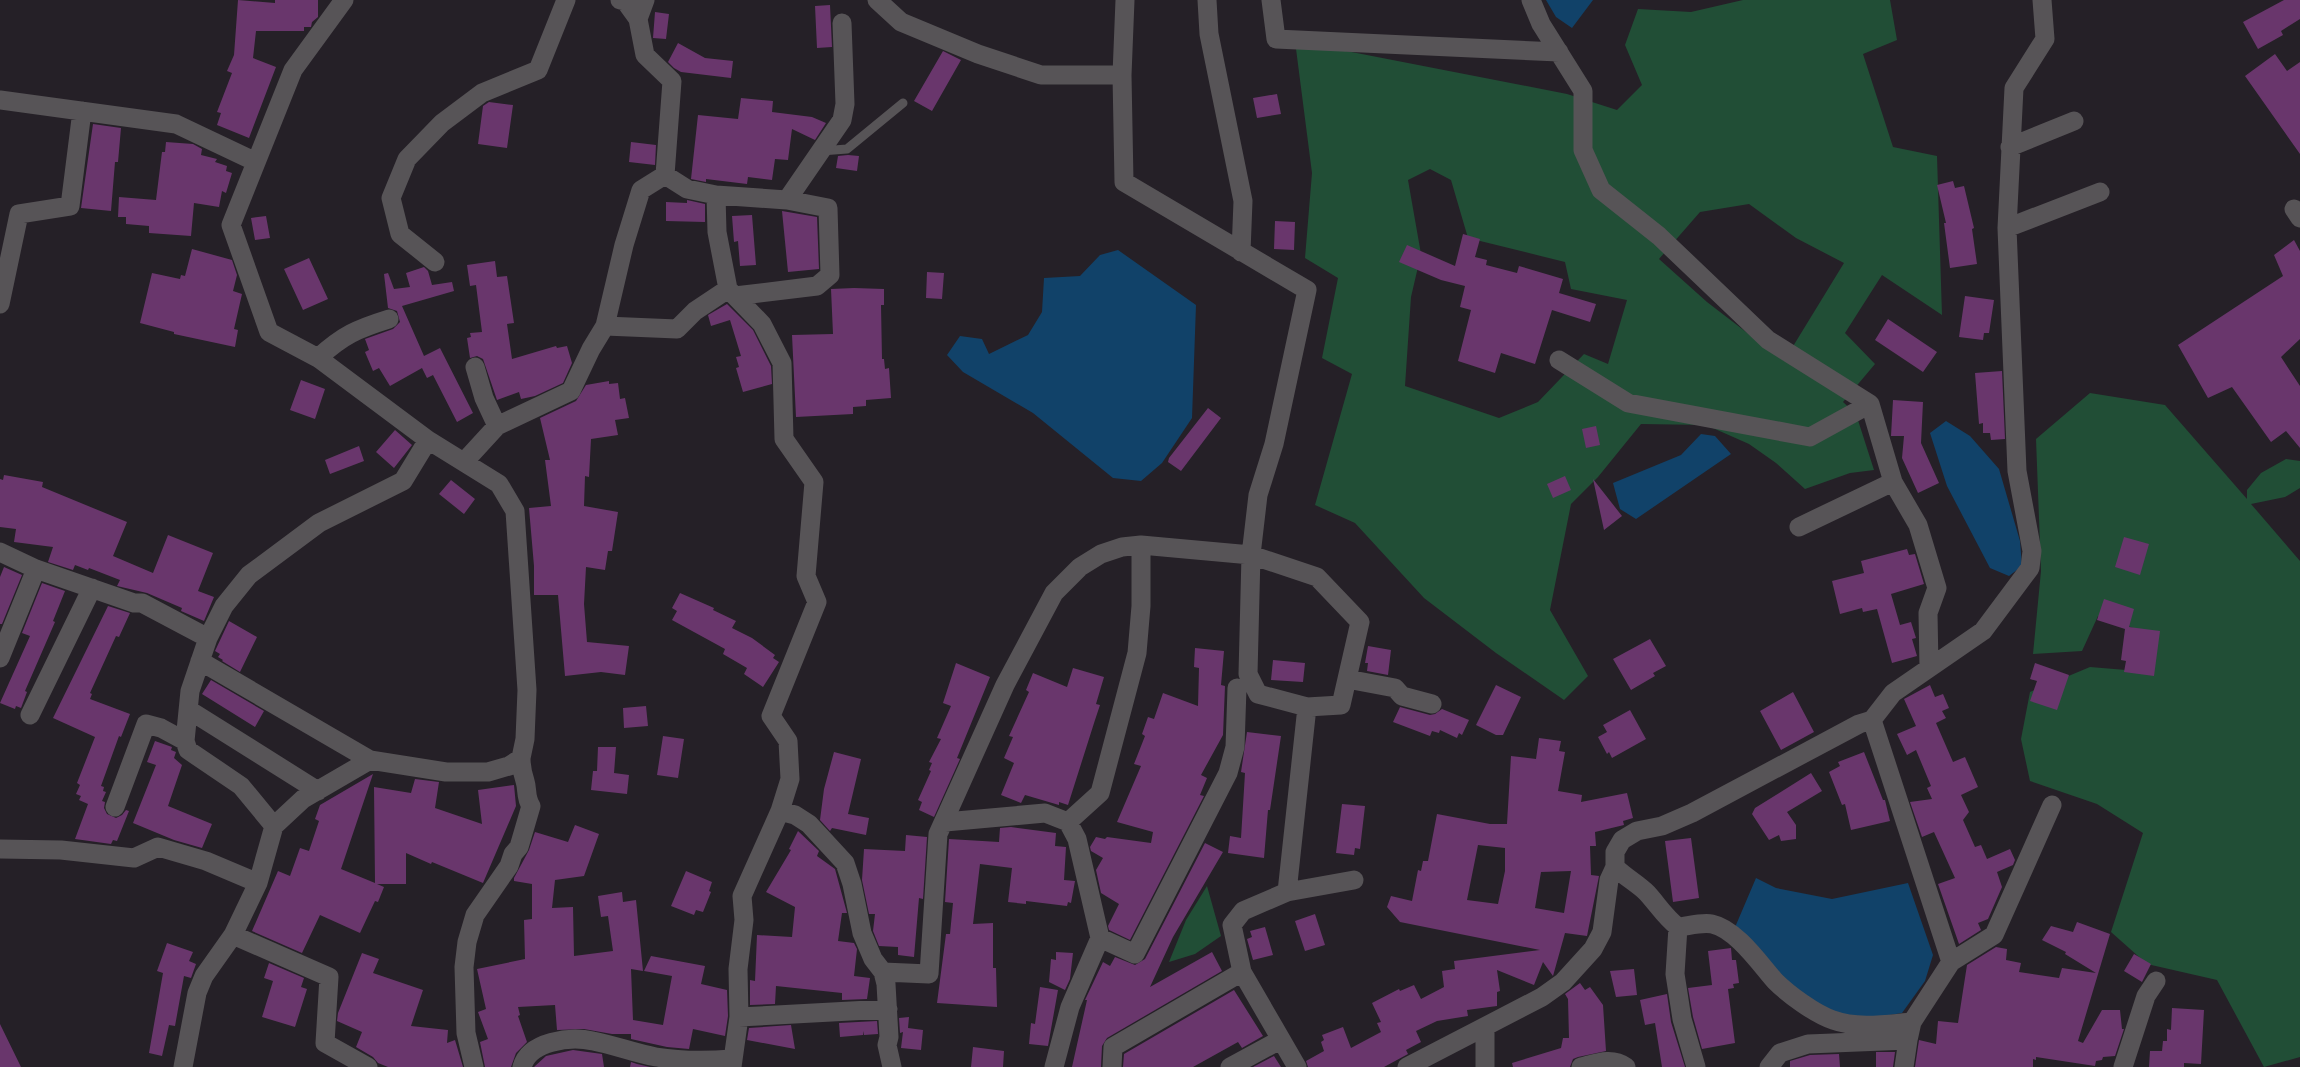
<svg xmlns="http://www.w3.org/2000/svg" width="2300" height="1067" viewBox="0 0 2300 1067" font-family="Figtree,sans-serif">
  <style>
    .green { fill: #214e36; fill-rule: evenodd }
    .water { fill: #114269 }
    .building { fill: #69366c; fill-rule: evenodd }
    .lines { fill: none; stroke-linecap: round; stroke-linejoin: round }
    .lane { stroke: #575457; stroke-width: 9 }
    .street { stroke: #575457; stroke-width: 19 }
  </style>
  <rect width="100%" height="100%" fill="#252027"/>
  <path class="green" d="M1743 0H1890L1897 40 1863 54 1893 147 1937 156 1942 315 1882 275 1845 333 1875 364 1843 402 1856 414 1874 470 1850 473 1805 489 1776 463 1749 444 1706 425 1641 424 1598 477 1571 504 1550 610 1588 676 1564 700 1496 653 1424 598 1355 523 1315 505 1352 374 1322 358 1338 278 1305 258 1312 173 1295 41 1567 94 1617 110 1642 85 1625 45 1638 9 1691 12ZM1430 169 1451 180 1468 238 1565 262 1571 289 1627 300 1608 364 1584 354 1538 402 1499 418 1405 386 1411 297 1421 254 1408 180ZM1749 204 1796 238 1844 263 1784 361 1707 302 1659 259 1700 212Z
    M2090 393 2165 405 2247 499V490L2261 473 2286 459 2300 461V488L2285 497 2251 504 2300 561V1057L2264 1067 2217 980 2147 964 2111 932 2143 833 2097 804 2030 781 2021 739 2030 692 2090 667 2138 671 2148 633 2098 616 2082 651 2033 654 2041 571 2036 439Z
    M1207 886 1221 936 1195 954 1169 962 1186 920Z"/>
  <path class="water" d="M1546 0H1593L1572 28 1556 17Z
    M1118 250 1196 305 1192 418 1162 463 1141 481 1113 478 1033 413 963 372 947 355 960 336 982 339 989 354 1028 335 1042 312 1044 278 1080 276 1100 255Z
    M1946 421 1970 436 1999 469 2020 541 2022 566 2009 576 1990 568 1947 486 1930 433Z
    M1701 434 1715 436 1731 454 1636 519 1620 509 1613 483 1681 455Z
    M1756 878 1776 888 1832 899 1908 883 1933 955 1925 981 1902 1013 1852 1021 1810 1009 1733 932Z"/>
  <path class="building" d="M238 0 275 3V0H318V17L312 22 311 27H304V31H256L253 58 276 67 249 138 217 125 221 113 217 112 232 73 227 71 234 55Z
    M2284 0H2300V19L2281 31 2283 35 2258 49 2243 22Z
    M830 5 832 47 817 48 815 6Z
    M655 12 669 14 666 39 653 38Z
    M678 43 705 58 733 61 731 78 681 72 674 68 668 62Z
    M943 51 961 60 932 111 914 101Z
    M2275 54 2287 71 2300 62V154L2245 76Z
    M1277 94 1281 114 1257 118 1253 98Z
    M741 98 773 101 772 112 812 117 826 123 815 140 792 129 788 160 775 159 772 180 748 177 747 184 706 179V182L691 179 698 115 738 119Z
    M489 102 513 105 507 148 478 144 483 106Z
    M93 124 121 128 118 162H115L111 211 81 208Z
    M166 142 193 144 202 149 201 155 217 159 215 162 227 166 226 171 232 173 226 193 222 191 219 207 194 203 191 236 149 233V226L126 224V217H118L119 197 156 200 162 152H165Z
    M631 142 656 145 655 165 629 162Z
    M848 155 859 156 857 171 836 168 838 156Z
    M1953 181 1955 188 1964 186 1974 228 1972 229 1977 264 1950 268 1944 223H1946L1937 185Z
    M687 200 705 204V222L666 221V202L687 203Z
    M782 211 817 217 819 269 788 272Z
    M752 215 756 265 740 266 738 241 734 242 732 216Z
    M266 216 270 238 255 240 251 218Z
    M1275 221 1295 222 1294 250 1274 249Z
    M1463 234 1480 239 1475 257 1487 260 1486 265 1517 273 1519 266 1563 279 1559 293 1596 304 1590 322 1552 310 1535 364 1501 353 1495 373 1458 361 1471 310 1460 307 1465 286 1441 280 1399 262 1407 245 1455 266Z
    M2294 240 2300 251V339L2281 357 2300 386V448L2286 431 2271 442 2232 387 2208 398 2178 345 2283 276 2274 255Z
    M192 249 232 260 237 275 233 291 242 294 234 329 238 330 235 347 174 334V332L140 323 152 273 180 279 181 275 185 276Z
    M309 258 328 299 303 310 284 269Z
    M495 261 497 277 507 276 514 323 507 324 512 359 556 346 557 348 567 346 572 363 563 383 535 396 521 399 519 392 497 400 483 359 477 356 470 358 467 338 471 337 470 333 482 332 476 285 470 286 467 265Z
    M424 267 428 271 432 285 452 282 454 291 402 306 424 356 440 348 473 413 457 422 433 375 427 378 422 368 390 386 379 368 373 371 365 352 369 350 365 339 393 329 400 322 397 311 388 308 384 274 388 273 394 289 410 287 406 273Z
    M927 272 944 273 942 299 926 298Z
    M854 288 884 289V305H881L882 359H884L885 369 889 368 891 398 866 400V406L853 407V414L796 417 792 335 833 334 831 289Z
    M1965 296 1994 300 1989 333H1984L1983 340 1959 337Z
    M727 304 753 330 771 366 772 384 743 392 736 368 739 367 736 357 741 356 730 320 711 326 708 315Z
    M1888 319 1937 352 1923 372 1875 340Z
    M2002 371 2005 439 1991 440 1990 433H1983V423L1979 424 1975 373Z
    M301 380 325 389 315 419 290 410Z
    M609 381V384L618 383 620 399 625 398 629 418 615 420 618 435 591 439 589 477 585 476 584 506 618 512 612 551H608L605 570 586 567 584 604 587 642 629 646 625 675 601 672 565 676 558 595H534V566L529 508 551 506 545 460H550L540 418 576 401 586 385Z
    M1893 400 1923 402 1921 443 1939 483 1918 493 1902 458 1904 436H1891Z
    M1208 408 1221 418 1181 471 1168 462 1169 458Z
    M1596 426 1600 445 1586 448 1582 429Z
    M395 430 412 445 394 468 376 452Z
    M359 446 364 461 330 474 325 460Z
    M4 475 43 482 42 487 127 522 113 556 153 573 168 535 213 553 198 591 214 597 204 621 181 611 182 608 147 593 117 586 120 580 89 568 88 570 75 565 73 570 48 562 53 547 14 542 16 529 0 527V479L3 480Z
    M1565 476 1571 490 1553 498 1547 484Z
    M1593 479 1622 516 1604 530Z
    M451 480 475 499 464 514 439 494Z
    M2124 537 2149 544 2140 575 2115 567Z
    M1907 549 1909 555 1915 554 1924 584 1891 594 1900 625 1911 622 1916 638 1912 639 1917 656 1892 663 1877 609 1863 612 1862 608 1840 614 1832 581 1864 573 1861 561Z
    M4 567 22 575 2 624H0V577Z
    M42 583 65 591 53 621 55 622 25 691 27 692 21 708 16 706 15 709 0 703 30 636 22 633Z
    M680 593 714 608 713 610 736 621 732 628 752 638 775 655 773 658 779 662 763 687 744 674 747 668 723 654 725 649 672 620 677 611 672 608Z
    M2104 599 2134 609 2129 627 2160 631 2154 676 2124 672 2126 661 2121 660 2125 629 2097 620Z
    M108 606 130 613 119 637 116 636 90 693 92 694 90 699 130 714 121 737 119 736 101 786 104 787 103 791 106 792 102 801 105 802 104 808 107 814 116 818 122 815 126 810 129 811 117 841 113 840 111 844 75 839 88 804 79 800 81 796 76 794 80 785 77 783 95 737 53 718Z
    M229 621 257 637 240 672 222 661 223 660 218 657 220 654 215 651Z
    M1650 639 1666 666 1653 673 1655 676 1631 690 1613 659Z
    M1368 646 1391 650 1388 675 1367 671 1368 663H1365Z
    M1195 648 1224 651 1221 685 1225 686 1223 735 1201 775 1207 778 1200 795 1204 796 1130 940 1109 930 1108 926 1119 904 1101 893 1096 870 1103 858 1091 851 1090 847 1096 837 1105 839 1107 837 1151 843 1153 832 1117 822 1141 766 1134 764 1145 736 1142 734 1148 717 1154 719 1163 693 1198 706 1199 668 1194 667Z
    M1273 660 1305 663 1303 682 1271 680Z
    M956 663 990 677 957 758 960 759 934 817 919 810 922 802 918 800 931 771 929 770 932 763 929 762 941 739 937 738 951 706 943 703Z
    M2035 663 2069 675 2057 710 2030 701 2037 681 2030 679Z
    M1073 668 1104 677 1096 704 1100 705 1095 720 1068 805 1059 802V805L1025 795 1021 803 1001 795 1014 763 1004 758 1013 737 1009 736 1029 692 1026 690 1033 673 1067 687Z
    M211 680 264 711 255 727 202 694Z
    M1496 685 1521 697 1503 735H1496L1476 725Z
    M1930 685 1935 697 1943 694 1949 708 1942 711 1946 718 1936 723 1953 762 1965 757 1978 787 1961 795 1969 812 1963 820 1975 847 1981 845 1987 859 2010 849 2015 860 2013 865 1997 872 2002 887 1988 919 1978 923 1981 930 1959 944 1938 884 1955 878 1934 832 1922 837 1910 802 1932 799 1927 788 1931 786 1916 750 1907 755 1897 734 1916 726 1904 699Z
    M1793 692 1814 732 1781 750 1760 711Z
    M646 706 648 726 624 728 623 708Z
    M1400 707 1430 715 1435 714 1442 709 1469 720 1462 735 1459 733 1457 738 1440 730 1439 733 1432 731 1430 736 1393 722Z
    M1630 710 1646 739 1612 758 1609 752 1607 754 1598 737 1607 732 1603 725Z
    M1247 732 1281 736 1270 810H1268L1264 858 1228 853 1230 836 1241 838 1245 773 1241 772Z
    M663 736 684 739 678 778 657 775Z
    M1539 738 1561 741 1559 751 1565 752 1558 791 1582 795 1581 802 1627 793 1633 818 1623 821 1624 825 1595 832 1596 846H1590L1591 875 1599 876 1587 936 1565 933 1553 976 1543 962 1534 985 1497 970 1500 991 1497 992V1006L1467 1010 1468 1016 1437 1021 1416 1031 1421 1042 1406 1050 1408 1054 1384 1067H1308L1306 1061 1324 1051 1321 1042 1324 1040 1322 1035 1343 1027 1351 1048 1381 1032 1377 1023 1381 1022 1372 1003 1399 989 1400 991 1414 985 1421 999 1444 987 1442 971 1455 969 1454 961 1540 950 1400 922 1387 907 1391 896 1412 901 1418 870 1421 871 1423 861H1428L1437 814 1490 824H1507L1511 756 1536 759ZM1478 845 1505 848V871L1498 904 1467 900ZM1571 871 1564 913 1535 908 1541 872Z
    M155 741 172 747 171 750 176 752 174 758 182 765 168 806 212 824 202 848 174 840 133 823 156 765 147 762Z
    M598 747H616L614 773 629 775 627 794 591 790 593 771H597Z
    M834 752 861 759 848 814 869 818 866 835 832 828 830 831 820 820 824 789Z
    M1864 752 1883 800H1885L1890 821 1851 830 1845 804 1842 805 1829 772 1840 766 1838 762Z
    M1811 773 1822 791 1787 812 1796 825V839L1781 841 1779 835 1769 840 1752 814 1755 808Z
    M373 774 341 869 375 883 374 787 411 793 415 779 439 782 435 808 482 824 478 790 514 785 516 806 483 883 432 862 431 864 406 853V884H377L384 887 378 902 375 901 360 933 320 915 302 953 252 931 278 871 290 876 300 848 309 851 319 821 315 819 320 805Z
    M1342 804 1365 806 1360 849 1355 848 1354 855 1336 853Z
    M575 825 599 834 584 876 555 880 552 908 573 907 574 956 613 951 608 916 601 917 598 896 622 892 623 902 636 900 643 971 631 969 633 1020 663 1025 672 976 644 971 651 956 705 966 701 984 727 990 728 1016 725 1036 693 1029 689 1049 667 1047 631 1039V1034H612L584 1029 557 1030 555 1005 518 1007 520 1015 518 1016 527 1042 516 1053 511 1067H485L480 1042 488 1039 478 1012 486 1009 477 969 525 959 524 920 532 919V884L514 881V878L529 850 535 832 568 842Z
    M1011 827 1056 833 1055 846 1066 847 1064 880 1075 881 1071 903 1068 902 1067 906 1026 901V904L1008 902 1012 868 980 864 973 924 993 923V968H996L997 1007 937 1003 946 934H950L953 903 945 902 949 839 999 842 1000 828Z
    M798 831 819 851 817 856 835 869 847 913H842L838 941 854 943 857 949 854 976 870 978 867 999 842 1000V993L776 986 775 1004 750 1005V980L755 981 757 935 792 937 795 907 766 892 791 850 789 849Z
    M906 835 927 837 923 899 919 898 914 957 898 955V947L879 946 873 931 875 914H869L862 880 864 849 905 851Z
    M1691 838 1699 898 1673 902 1665 841Z
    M1205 843 1223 852 1173 937 1150 987 1212 952 1222 971 1107 1038 1102 1046 1101 1067H1072L1087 1000H1085L1103 962 1110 966 1115 957 1135 965 1145 959Z
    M686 871 712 882 709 891 711 892 703 912 696 910 694 915 671 906Z
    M1315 914 1325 945 1305 951 1295 921Z
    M2077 922 2110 934 2078 1041 2083 1043 2102 1010H2120L2122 1029H2124L2115 1056 2103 1057 2102 1060 2096 1061 2095 1066 2036 1057V1060L2033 1059V1067H1915L1919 1040 1936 1044 1938 1021 1958 1023 1967 965 1996 947 2007 949 2006 960 2021 963 2019 972 2059 978 2062 968 2096 973 2065 954 2066 952 2042 940 2051 926 2073 932Z
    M1265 927 1273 955 1253 960 1247 939 1252 937 1250 931Z
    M167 943 193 952 189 961 196 964 191 978 184 976 175 1026 169 1025 162 1056 149 1053 163 973 157 971Z
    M1731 948 1732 960H1736L1739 983 1733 984 1734 988 1728 989 1735 1043 1702 1049 1693 1017 1688 988 1712 985 1708 951Z
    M1056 952 1073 953 1070 979 1065 990 1049 982 1051 959 1056 960Z
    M362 953 379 959 373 973 423 990 411 1026 448 1030 447 1043 455 1040 463 1067H388L378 1063 373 1057 356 1047 362 1032 337 1021 338 1013Z
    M2134 954 2151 964 2142 982 2124 971Z
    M269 963 304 978 301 987 307 989 295 1027 262 1017 273 981 264 978Z
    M1634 969 1637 995 1616 997 1610 971Z
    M1580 983 1585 990 1590 987 1603 1005 1606 1051 1578 1057 1573 1059 1570 1067H1513L1512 1063 1561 1048 1563 1038H1569L1568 999 1565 994Z
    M1040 987 1058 990 1048 1046 1029 1044 1031 1023 1035 1024Z
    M1234 990 1263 1036 1242 1048 1238 1042 1193 1067H1123L1124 1054Z
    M1667 994 1671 1022 1685 1067H1662L1655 1023 1645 1025 1640 1000Z
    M2172 1008 2204 1010 2201 1064 2184 1063V1067H2149L2150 1051H2162L2163 1041H2167V1029L2171 1030Z
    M909 1017 908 1028 923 1030 921 1050 901 1048 903 1032 900 1033 899 1018Z
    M877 1021 878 1034 864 1035 863 1031V1035L840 1037 839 1023Z
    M0 1024 21 1067H0Z
    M791 1025 795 1049 747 1040 749 1028Z
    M973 1047 1004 1051 1003 1067H971Z
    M573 1050 602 1054 604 1067H534L546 1056Z
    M1876 1052H1895L1893 1067H1876Z
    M1839 1054 1840 1067H1790V1061L1810 1055Z
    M1274 1056 1281 1067H1253Z
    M631 1062 637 1064 650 1067H630Z"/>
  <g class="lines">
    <path class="lane" d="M821 151 847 149 903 103"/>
    <path class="street" d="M877 0 901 22 978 54 1041 75H1122
      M1125 0 1122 75 1124 182 1307 290 1274 444 1258 495 1251 555 1248 674 1258 694 1307 707
      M1207 0 1209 34 1243 201 1241 252
      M1271 0 1276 39 1559 52
      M1531 0 1541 24 1583 91V150L1601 190 1659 236 1768 340 1870 404 1893 482 1918 525 1937 588 1928 613 1929 667
      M638 19 645 0
      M0 100 176 124 256 162
      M2010 147 2074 121
      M665 175 687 189 716 195 717 232 728 289 762 324 782 363 784 439 814 482 806 576 817 602 771 716 788 741 790 779 780 811 742 896 744 920 738 969 739 1017 732 1067
      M716 195 787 200 828 208 830 275 817 286 735 296
      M787 200 842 120 845 104 842 23
      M2294 209 2300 218
      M2007 228 2100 192
      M435 262 400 234 391 198 407 159 442 123 482 93 538 70 566 0
      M0 304 19 214 70 206 82 111
      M605 326 677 329 695 311 728 289
      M318 358C343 335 357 329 389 319
      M1559 360 1628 403 1810 437 1870 404
      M475 367 484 398 497 426
      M464 462 497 426 571 391 591 349 605 326 624 245 641 190 665 175 672 81 645 55 638 19 625 1 620 0
      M1799 527 1893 482
      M0 552 36 569 134 603H142L208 638
      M0 658 36 569
      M200 661 370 760
      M1347 679 1395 688 1402 696 1432 704
      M189 710 318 791
      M30 715 92 588
      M115 807 146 724 161 728 185 741
      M780 811 795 815 809 824 845 863 852 884 862 933 873 959 883 972 886 984 889 1037 887 1045 892 1067
      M945 822 1045 813 1068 822 1077 839 1100 938 1070 1007 1054 1067
      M1068 822 1100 793 1137 653 1141 606V545
      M274 826 241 786 188 750 185 741 190 691 208 638 224 606 249 575 319 523 403 481 428 440
      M0 849 61 850 134 858 158 847 206 861 258 883
      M1615 867C1625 877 1638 884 1647 893 1658 905 1665 917 1678 927 1688 926 1702 922 1712 924 1736 929 1760 964 1775 981 1788 994 1815 1014 1833 1020 1858 1029 1887 1024 1912 1022
      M1678 927 1675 974 1682 1019 1696 1067
      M233 935 329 977 325 1043 368 1067
      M1100 938 1135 954 1228 773 1235 747 1237 688
      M1951 962 1994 935 2052 805
      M883 972 929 974 938 834 1005 685 1054 593 1080 567 1101 554 1122 547 1141 545 1251 555 1317 577 1360 622 1341 705 1307 707 1287 892
      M739 1017 888 1009
      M1485 1027V1067
      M183 1067 197 993 204 976 233 935 258 883 274 826 303 799 370 760 446 772H488L509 766 521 758 525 739 527 690 515 511 499 484 428 440 318 358 269 332 231 225 293 70 344 0
      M474 1067 466 1033 464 967 467 942 475 915 509 866 513 854 519 847 531 806C525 797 528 790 525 781 522 772 521 767 521 758
      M522 1067C529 1041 570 1036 593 1041 614 1045 634 1053 656 1057 681 1061 706 1061 732 1059
      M1112 1067 1113 1047 1242 972
      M1230 1067 1280 1040
      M1297 1067 1242 972 1232 925 1243 911 1287 892 1354 880
      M1407 1067 1542 997 1563 982 1593 949 1602 932 1609 880 1615 867V852L1622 840 1637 831 1662 826 1692 813 1859 724 1872 720 1893 693 1983 631 2030 568 2032 551 2017 471 2007 228 2014 88 2045 39 2042 0
      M1581 1067C1597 1063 1612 1057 1626 1067
      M1769 1067 1780 1053 1808 1044 1908 1040 1912 1022 1951 962 1872 720
      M1904 1067 1908 1040
      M2123 1067 2146 996 2156 981"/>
  </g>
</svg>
